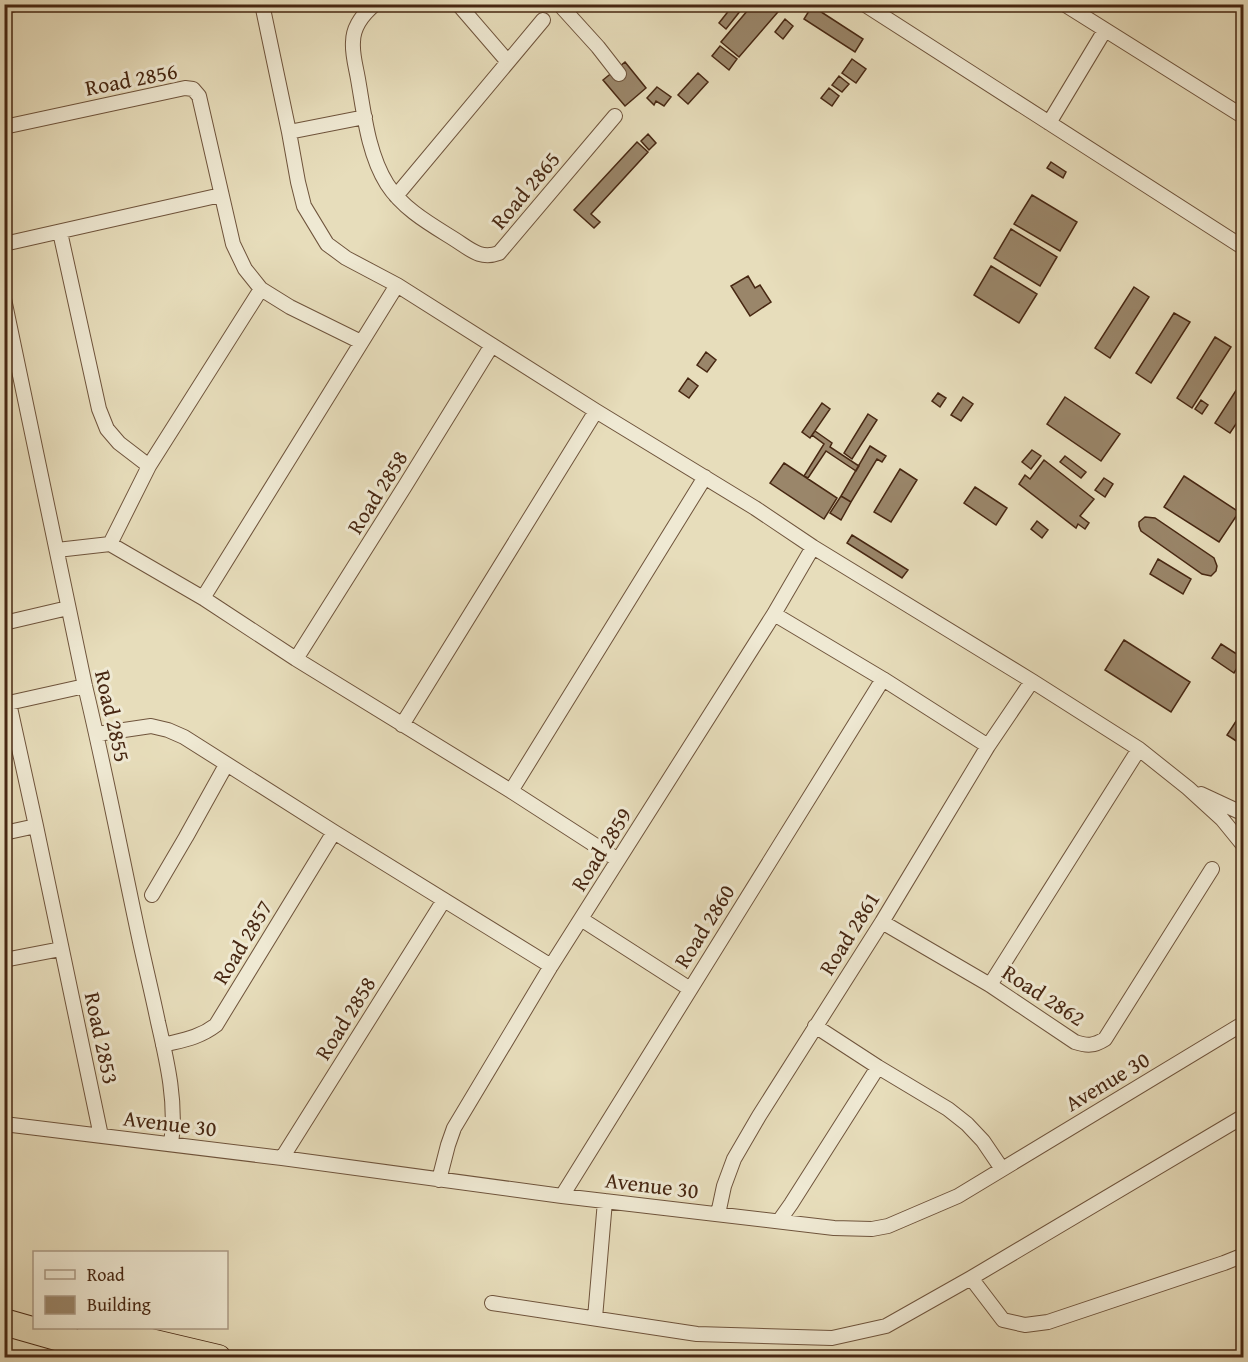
<svg xmlns="http://www.w3.org/2000/svg" width="1248" height="1362" viewBox="0 0 1248 1362" font-family="'Gentium Book Plus',serif">
  <style>
    .building { fill: #9a866a; stroke: #472712; stroke-width: 1.5 }
    .lines { fill: none; stroke-linecap: round; stroke-linejoin: round }
    .minor-casing { stroke: #6f543c; stroke-width: 16 }
    .motorway-casing { stroke: #472712; stroke-width: 28 }
    .minor { stroke: #efe9d3; stroke-width: 14 }
    .motorway { stroke: #e7ddbb; stroke-width: 26 }
    .labels { text-anchor: middle; stroke-width: 6; stroke-linejoin: round; paint-order: stroke }
    .street-label { font-size: 22px; fill: #472712; stroke: #efe9d3 }
  </style>
  <rect width="100%" height="100%" fill="#e7ddbb"/>
  <filter id="stains"><feTurbulence type="fractalNoise" baseFrequency=".00333" numOctaves="4"/><feColorMatrix values="0 0 0 0 .2 0 0 0 0 .09 0 0 0 0 .02 0 0 0 .5 -.17"/></filter>
  <radialGradient id="worn" r=".72"><stop offset=".6" stop-color="#630" stop-opacity="0"/><stop offset="1" stop-color="#630" stop-opacity=".3"/></radialGradient>
  <path class="building" d="M734 4 741 10 726 29 719 23Z
    M753 4 784 5 739 57 721 42Z
    M812 6 863 39 855 52 804 19Z
    M785 19 793 26 783 39 775 32Z
    M720 46 737 59 729 70 712 56Z
    M852 59 866 69 856 83 842 73Z
    M625 62 646 88 625 106 603 80Z
    M698 73 708 82 688 104 678 95Z
    M839 76 849 84 842 92 832 85Z
    M657 87 671 97 664 106 656 101 654 105 647 98Z
    M829 88 839 96 832 106 821 98Z
    M648 134 656 143 649 150 641 141Z
    M637 142 648 152 591 214 600 222 594 228 574 210Z
    M1051 162 1066 172 1063 178 1047 168Z
    M1032 195 1077 222 1060 251 1014 224Z
    M1011 229 1057 257 1040 286 994 258Z
    M991 266 1037 294 1019 323 974 295Z
    M748 276 755 288 760 285 771 302 750 316 731 286Z
    M1134 287 1149 297 1110 358 1095 348Z
    M1174 313 1190 322 1151 383 1136 373Z
    M1215 337 1231 347 1192 408 1177 398Z
    M706 352 716 360 707 372 697 365Z
    M688 378 698 386 689 398 679 391Z
    M1244 378V412L1230 433 1215 423Z
    M938 393 946 398 940 407 932 401Z
    M963 397 973 404 961 421 951 415Z
    M1065 397 1120 434 1101 461 1047 424Z
    M1201 400 1208 405 1202 414 1195 409Z
    M822 403 830 409 810 438 802 432Z
    M868 414 877 420 852 459 844 453Z
    M815 431 832 443 830 447 859 466 856 471 826 451 808 478 804 476 824 444 812 435Z
    M870 446 886 456 882 462 877 459 851 502 841 496Z
    M1032 450 1041 456 1031 469 1022 462Z
    M1065 456 1086 472 1081 478 1060 462Z
    M1044 460 1094 499 1080 516 1089 523 1085 529 1078 524 1076 528 1019 484 1025 475 1030 479Z
    M784 463 837 498 824 519 770 483Z
    M900 469 917 480 891 522 874 512Z
    M1184 476 1239 512 1219 542 1164 507Z
    M1104 478 1113 484 1105 497 1095 490Z
    M975 487 1007 508 996 525 964 503Z
    M841 496 851 502 841 520 830 513Z
    M1145 517 1155 518 1214 558 1217 566 1216 571 1211 576 1202 574 1141 531 1139 526V522Z
    M1037 521 1048 530 1042 538 1031 529Z
    M852 535 908 570 902 578 847 543Z
    M1158 559 1191 579 1183 594 1150 574Z
    M1124 640 1190 682 1171 712 1105 670Z
    M1221 644 1243 658 1234 673 1212 658Z
    M1244 709V746L1227 735Z"/>
  <g class="lines">
    <defs>
      <path id="minor" d="M262 4 289 132 298 182 304 206 327 244 346 258 397 285 596 411 755 508 813 547 1032 681 1139 749 1188 788 1222 819 1244 846
        M375 4C363 14 353 26 353 42 352 54 356 67 358 79 364 113 368 154 387 184 403 209 430 224 454 239 470 249 480 260 499 253L615 116
        M458 4 508 62
        M559 4 598 47 619 74
        M864 4 1244 248
        M1064 4 1244 117
        M4 7 15 4
        M1049 123 1105 30
        M4 127 185 88 193 89 199 96 233 244 245 269 261 289 290 307 361 342
        M289 132 365 117
        M396 196 543 20
        M60 232 99 409 107 429 119 443 149 466
        M4 244 221 195
        M4 299 85 686C105 769 121 853 139 937 145 965 152 993 158 1022 167 1061 177 1103 171 1144
        M110 544 149 466 261 289
        M57 550 110 544 203 598 296 659 511 791 618 860
        M203 598 397 285
        M774 614 883 679 988 746
        M4 623 68 608
        M296 659 405 486 492 345
        M9 703 36 826 101 1136
        M4 704 85 686
        M402 725 596 411
        M97 734 151 726 168 730 184 737 334 832 551 966
        M511 791 705 477
        M1201 794 1244 814
        M4 833 36 826
        M152 895 186 837 226 765
        M581 919 690 989
        M882 922 990 985 1075 1042C1087 1046 1094 1046 1105 1039L1212 869
        M4 960 61 949
        M990 985 1139 749
        M815 1026 878 1067 948 1109 967 1124 983 1141 1002 1169
        M163 1045C183 1040 199 1038 216 1025L334 832
        M4 1124 282 1158 562 1196 834 1228 872 1229 888 1226 958 1196 1244 1023
        M282 1158 444 900
        M439 1180 448 1145 454 1128 551 966 774 614 813 547
        M562 1196 883 679
        M718 1214 724 1186 734 1159 759 1116 882 922 988 746 1032 681
        M779 1221 791 1204 878 1067
        M971 1278 1003 1320 1025 1325 1048 1322 1224 1263 1244 1255
        M492 1303 697 1334 832 1338 886 1326 971 1278 1244 1116
        M595 1318 605 1201"/>
      <path id="motorway" d="M4 1322 130 1358
        M91 1328 218 1358"/>
    </defs>
    <use href="#minor" class="minor-casing"/>
    <use href="#motorway" class="motorway-casing"/>
    <use href="#minor" class="minor"/>
    <use href="#motorway" class="motorway"/>
  </g>
  <g class="labels">
    <g class="street-label">
      <text transform="translate(131 79) rotate(-11)" y="8">Road 2856</text>
      <text transform="translate(525 190) rotate(-50)" y="8">Road 2865</text>
      <text transform="translate(377 492) rotate(-58)" y="8">Road 2858</text>
      <text transform="translate(113 716) rotate(77)" y="8">Road 2855</text>
      <text transform="translate(601 849) rotate(-58)" y="8">Road 2859</text>
      <text transform="translate(704 926) rotate(-58)" y="8">Road 2860</text>
      <text transform="translate(849 933) rotate(-58)" y="8">Road 2861</text>
      <text transform="translate(242 942) rotate(-59)" y="8">Road 2857</text>
      <text transform="translate(1044 995) rotate(33)" y="8">Road 2862</text>
      <text transform="translate(345 1018) rotate(-58)" y="8">Road 2858</text>
      <text transform="translate(102 1038) rotate(78)" y="8">Road 2853</text>
      <text transform="translate(1107 1081) rotate(-31)" y="8">Avenue 30</text>
      <text transform="translate(170 1123) rotate(7)" y="8">Avenue 30</text>
      <text transform="translate(652 1185) rotate(7)" y="8">Avenue 30</text>
    </g>
  </g>
  <rect width="1248" height="1362" fill="none" stroke="#e7ddbb" stroke-width="24"/>
  <rect x="6" y="6" width="1236" height="1350" fill="none" stroke="#472712" stroke-width="3"/>
  <rect x="12" y="12" width="1224" height="1338" fill="none" stroke="#472712" stroke-width="1.5"/>
  <rect x="33" y="1251" width="195" height="78" fill="#efe9d3" stroke="#ac9b86" stroke-width="1.5"/>
  <rect x="45" y="1270" width="30" height="9" fill="#efe9d3" stroke="#ac9b86" stroke-width="1.5"/>
  <text x="87" y="1281" font-size="18" fill="#472712">Road</text>
  <rect x="45" y="1296" width="30" height="18" fill="#9a866a" stroke="#ac9b86" stroke-width="1.5"/>
  <text x="87" y="1311" font-size="18" fill="#472712">Building</text>
  <rect width="100%" height="100%" filter="url(#stains)"/>
  <rect width="100%" height="100%" fill="url(#worn)"/>
</svg>
